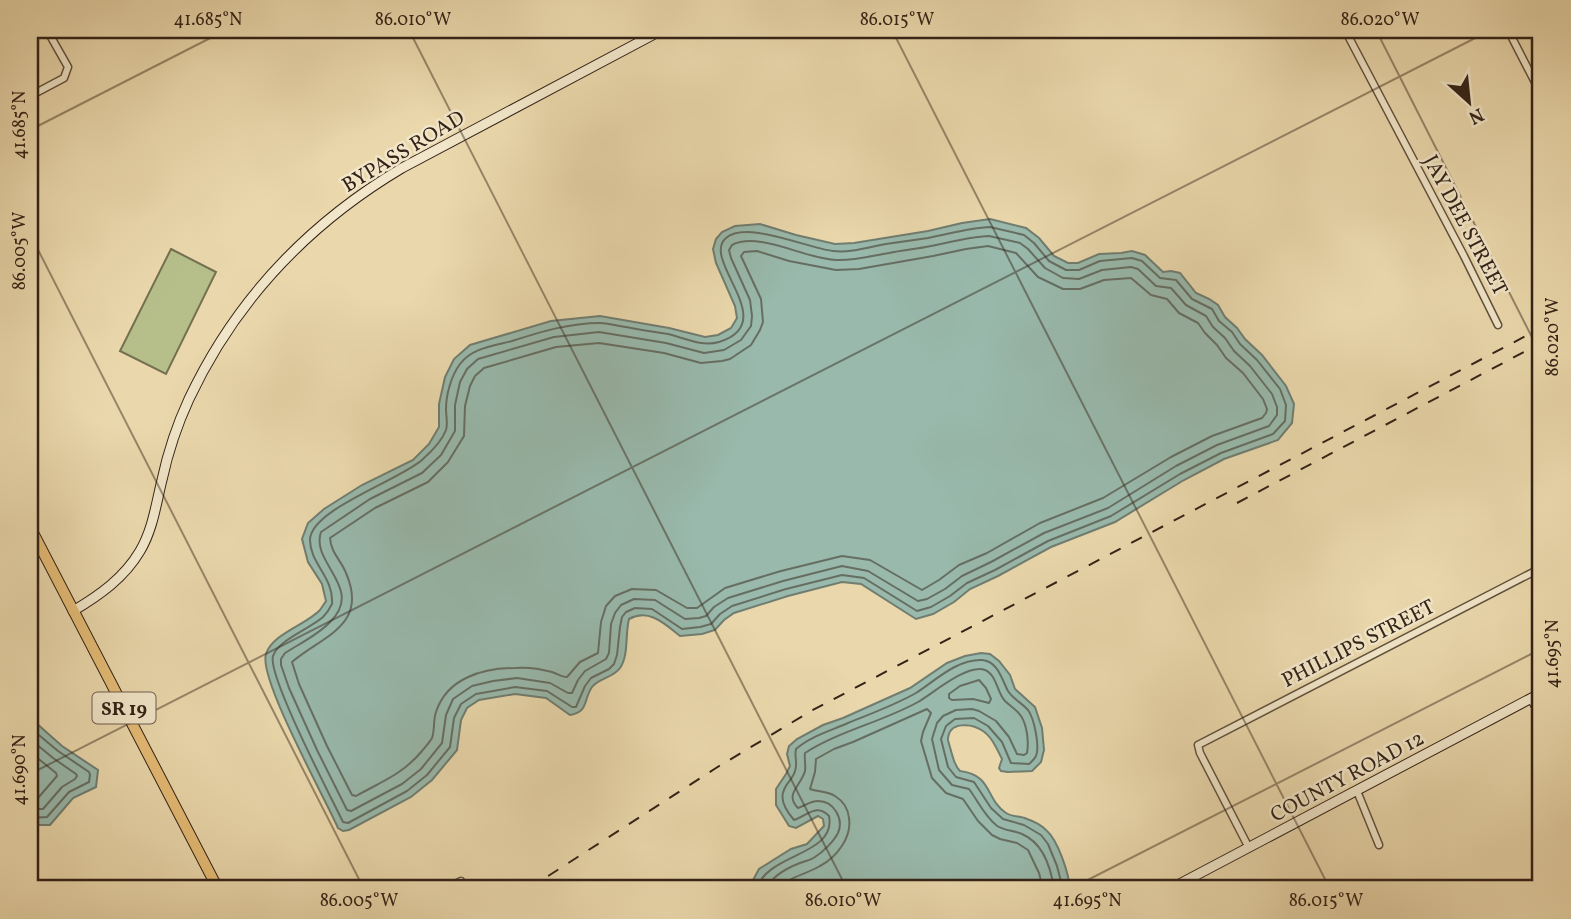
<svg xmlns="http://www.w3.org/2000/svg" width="1571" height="919" viewBox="0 0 1571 919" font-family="Vollkorn,serif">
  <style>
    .green { fill: #b6bf8a; stroke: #747050; stroke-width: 2 }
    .water { fill: #98b9ac; stroke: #707d70; stroke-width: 2 }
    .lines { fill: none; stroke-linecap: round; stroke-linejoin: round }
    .shore { stroke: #666e62; stroke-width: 2 }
    .street-casing { stroke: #61503c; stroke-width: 9 }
    .secondary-casing { stroke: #332217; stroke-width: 11 }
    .primary-casing { stroke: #332217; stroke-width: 12 }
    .street { stroke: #f1e6c9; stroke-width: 6 }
    .secondary { stroke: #f1e6c9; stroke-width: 9 }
    .primary { stroke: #e5bc76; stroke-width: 10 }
    .rail { stroke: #332217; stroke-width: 2; stroke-dasharray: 12 12; stroke-linecap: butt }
    .ticks { fill: none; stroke: #332217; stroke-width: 2; stroke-opacity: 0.45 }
    .labels { text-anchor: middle; stroke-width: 5; stroke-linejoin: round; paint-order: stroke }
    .shield { fill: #f1e6c9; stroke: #6c5d4c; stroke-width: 2 }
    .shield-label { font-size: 19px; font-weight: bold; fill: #332217 }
    .street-label { font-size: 21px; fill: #332217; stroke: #f1e6c9 }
    .neatline { fill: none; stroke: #332217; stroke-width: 2.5 }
    .ticks-label { font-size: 18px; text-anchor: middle; fill: #332217 }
  </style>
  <rect width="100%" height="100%" fill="#ead8ac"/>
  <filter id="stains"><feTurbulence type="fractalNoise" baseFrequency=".00286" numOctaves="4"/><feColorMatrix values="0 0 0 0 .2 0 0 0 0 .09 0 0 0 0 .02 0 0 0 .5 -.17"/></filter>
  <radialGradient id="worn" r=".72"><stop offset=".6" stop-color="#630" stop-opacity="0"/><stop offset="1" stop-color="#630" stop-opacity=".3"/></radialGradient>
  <path class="green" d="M171 249 216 272 166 374 120 351Z"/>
  <path class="water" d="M990 219 1026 228 1039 238 1054 256 1068 263H1078L1099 254 1121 253 1132 251 1145 255 1163 272 1171 271 1180 273 1196 293 1209 299 1218 305 1225 317 1237 328 1245 339 1262 355 1286 386 1294 404 1292 423 1278 440 1224 459 1184 480 1115 522 1051 547 998 576 970 589 954 602 933 614 916 619 861 584 842 582 788 596 734 613 724 620 715 630 702 634 680 636C665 624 649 608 629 619 625 634 629 655 620 668 613 678 599 678 592 687 583 700 589 712 570 715L546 698 515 694 479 700 467 708 461 720 457 750 432 780 411 797 349 830 343 831 338 828C325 798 258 678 266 654 272 634 306 625 320 610 322 607 324 604 326 601L322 584 308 562 302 539 308 523 324 509 362 485 413 460 429 444 439 427V404L445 377 454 359 470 345 551 321 600 316 669 328 705 337 718 335 731 328 737 318 735 306 716 263 713 249 716 239 722 232 735 226 760 224 796 235 835 244 854 243 928 231 962 223Z
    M981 653 990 654 999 661 1010 675 1015 689 1035 707 1042 728 1044 750 1041 762 1032 771 1008 772 1001 771 999 768 1002 759C997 749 992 737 983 731 972 723 948 721 948 740 948 741 951 750 951 751 954 760 954 765 960 771 993 775 985 799 1006 813 1012 817 1021 816 1027 819 1033 821 1041 825 1046 830 1058 840 1069 874 1070 889H750L752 882 759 869 791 849 807 844 824 826 823 819 818 816 796 828 789 826 776 805V789L786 774 790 766 787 754 789 746 797 739 823 725 843 718 910 688 947 663 965 656Z
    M35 722 62 746 98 770 96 787 73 798 50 825H30V724Z"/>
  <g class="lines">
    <path class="shore" d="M990 227 1024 235 1034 243 1049 261 1066 270H1079L1100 261 1132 258 1142 261 1160 278 1176 280 1192 299 1212 309 1219 321 1232 332 1240 344 1257 360 1280 389 1286 405 1285 421 1273 434 1221 453 1180 474 1111 516 1048 541 995 570 967 583 950 596 931 607 917 611 864 578 842 575 786 589 732 606 720 614 711 624 700 627 682 629 652 609 635 608 626 612 622 617 620 627 617 655 614 664 609 669 591 678 585 686 576 707H572L547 691 515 687 476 694 461 704 454 718 450 747 427 775 407 791 348 823 343 822C331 797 267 675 273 656 278 640 311 628 323 617 327 613 330 608 332 604 334 577 310 564 310 540 310 509 403 479 423 459 432 451 442 441 446 430 448 424 446 415 446 409 446 395 451 376 460 364 472 348 493 346 512 341 540 332 569 323 600 323 608 323 617 326 626 327 640 330 654 332 668 334 684 338 702 347 719 342 782 323 700 260 726 238 746 220 807 248 833 251 851 253 869 247 886 244 900 242 914 240 928 238 949 234 969 228 990 227Z
      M989 236 1020 243 1028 249 1045 268 1063 278 1079 279 1102 270 1131 267 1138 269 1156 286 1171 288 1186 305 1206 316 1213 327 1225 338 1234 351 1250 366 1272 394 1277 407V415L1269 426 1217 445 1176 466 1108 508 1044 533 991 562 962 576 945 589 927 599 918 601 868 571 842 566 783 581 728 598 714 607 706 616 699 618 685 619 655 600 634 599 621 605 615 613 611 624 609 653 606 659 585 671 578 680 572 693H568L550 683 517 678 493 681 472 686 453 699 446 715 442 743 421 769 402 784 351 811 347 810 317 750 289 688 281 665V659L285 653C299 644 318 635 330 622 365 588 310 563 321 532L370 499 422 473 441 455 455 431V405L460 382 467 369 478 359 554 337 599 332 666 343 704 353 724 350 741 340 751 326 752 316 750 300 731 258 729 250 732 245C759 231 805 259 836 260 853 261 871 256 889 253 903 250 917 249 931 246 951 242 969 237 989 236Z
      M988 246 1016 253 1038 277 1063 289H1080L1104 280 1131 278 1151 295 1167 299 1179 313 1198 323 1205 333 1217 345 1226 358 1243 373 1263 399 1267 409 1266 413 1262 418 1212 436 1171 457 1103 498 1040 523 987 553 959 565 939 580 922 590 870 560 842 556 781 571 725 588 697 608H687L656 590 632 589 615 596 606 606 601 622 598 653 580 662 567 677C562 677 558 674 552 672 541 669 527 667 515 668 483 668 447 678 436 712 433 720 435 730 432 738 430 742 425 747 422 751 403 774 381 782 356 796L352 795 327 746 299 684 292 662C322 636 369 626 346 573 341 560 331 553 330 538L375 508 428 482 448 462 464 436 465 406 470 386 475 376 484 368 556 347 599 343 664 353 701 363 722 361 730 359 751 345 760 330 763 322 761 299 741 256 744 252 757 251 789 261 836 270 859 269 933 256 966 249Z
      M979 680 986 688 991 699 989 703 973 699 952 700 949 698V694L960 686Z
      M30 730 34 731 58 751 89 772 90 775 89 782 69 792 47 817 30 818
      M30 739 53 758 76 774 77 776 75 779 62 787 43 809H30
      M30 752 56 773 57 776 38 798 30 799
      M757 889C766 853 837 856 829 816 817 803 808 815 794 820 788 813 779 800 784 790 786 783 793 779 795 771 798 763 794 757 796 749 811 736 830 731 848 723 870 714 895 705 916 693 936 680 957 659 982 660 998 661 1002 680 1008 691 1013 699 1022 703 1028 710 1034 718 1040 746 1036 756 1034 760 1032 761 1029 764L1011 763 1002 742 988 726 974 718 955 719 946 726 941 739 948 767 956 777 974 782 991 808 1003 819 1024 825 1041 835 1048 844 1057 866 1063 889
      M766 889C772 876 787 868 800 863 805 861 811 860 815 857 823 852 834 841 838 833 844 819 834 801 818 801 811 801 804 806 798 808 784 794 801 786 805 771 806 765 804 759 805 753 839 731 882 722 918 702 932 694 968 663 985 670 997 675 997 693 1005 701 1010 706 1017 710 1021 716 1027 725 1029 742 1027 753L1024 755 1017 754 1009 737 996 721 979 711 972 709 956 710 943 716 937 723 932 739 939 770 952 785 969 789C978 801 984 815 996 825 1003 831 1013 830 1022 834 1043 843 1051 868 1054 889
      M778 889C792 875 805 875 820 866 837 857 852 837 849 818 848 808 843 801 835 796 827 791 818 792 810 789L815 772 816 759 834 749 853 742 927 709 931 713 923 732 921 741 932 778 946 793 963 799 978 821 992 835 1000 839 1017 843 1028 850 1039 873 1043 889"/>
    <defs>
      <path id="street" d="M1345 30 1464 256 1498 325
        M1508 30 1541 94
        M30 96 64 78 68 67 47 30
        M1357 791 1379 845
        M1249 848 1200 753 1198 745 1541 568
        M445 889 461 881"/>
      <path id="secondary" d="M73 611C100 595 124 578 140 551 153 529 156 504 162 480 168 452 177 425 189 399 236 299 308 224 402 168L662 30
        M1532 698 1541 716
        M1170 889 1541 693"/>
      <path id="primary" d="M30 527 218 889"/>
    </defs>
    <use href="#street" class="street-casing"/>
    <use href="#secondary" class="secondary-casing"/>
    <use href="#primary" class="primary-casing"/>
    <use href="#street" class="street"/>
    <use href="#secondary" class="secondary"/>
    <use href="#primary" class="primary"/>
    <path class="rail" d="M1237 503 1541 343
      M528 889 716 768 811 711 1541 328"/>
  </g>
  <path class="ticks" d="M409 30 847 889M892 30 1330 889M1376 30 1541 355M30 130 226 30M30 234 364 889M30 774 1491 30M1070 889 1541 649"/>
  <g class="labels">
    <rect class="shield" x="92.5" y="692.5" width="63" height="31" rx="5"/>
    <g class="shield-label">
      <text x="124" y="715">SR 19</text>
    </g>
    <g class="street-label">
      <text transform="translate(403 151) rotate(-31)" y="7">BYPASS ROAD</text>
      <text transform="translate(1466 225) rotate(62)" y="7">JAY DEE STREET</text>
      <text transform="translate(1358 643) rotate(-27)" y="7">PHILLIPS STREET</text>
      <text transform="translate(1347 776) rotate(-28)" y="7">COUNTY ROAD 12</text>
    </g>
  </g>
  <rect width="1571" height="919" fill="none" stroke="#ead8ac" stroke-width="77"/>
  <g transform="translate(1469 102) rotate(153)" stroke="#f1e6c9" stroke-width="5" paint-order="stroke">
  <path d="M0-5L12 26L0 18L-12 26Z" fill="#332217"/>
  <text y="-10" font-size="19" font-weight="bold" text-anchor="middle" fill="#332217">N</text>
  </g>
  <rect x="38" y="38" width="1494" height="842" class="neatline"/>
  <g class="ticks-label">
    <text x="208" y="25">41.685°N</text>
    <text x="413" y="25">86.010°W</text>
    <text x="897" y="25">86.015°W</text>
    <text x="1380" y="25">86.020°W</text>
    <text transform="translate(19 125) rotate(-90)" y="6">41.685°N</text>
    <text transform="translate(19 251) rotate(-90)" y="6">86.005°W</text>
    <text transform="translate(1552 337) rotate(-90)" y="6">86.020°W</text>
    <text transform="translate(1552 654) rotate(-90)" y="6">41.695°N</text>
    <text transform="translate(19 770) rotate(-90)" y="6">41.690°N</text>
    <text x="359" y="906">86.005°W</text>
    <text x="843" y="906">86.010°W</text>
    <text x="1087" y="906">41.695°N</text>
    <text x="1326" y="906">86.015°W</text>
  </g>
  <rect width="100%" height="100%" filter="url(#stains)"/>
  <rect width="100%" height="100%" fill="url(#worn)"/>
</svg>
